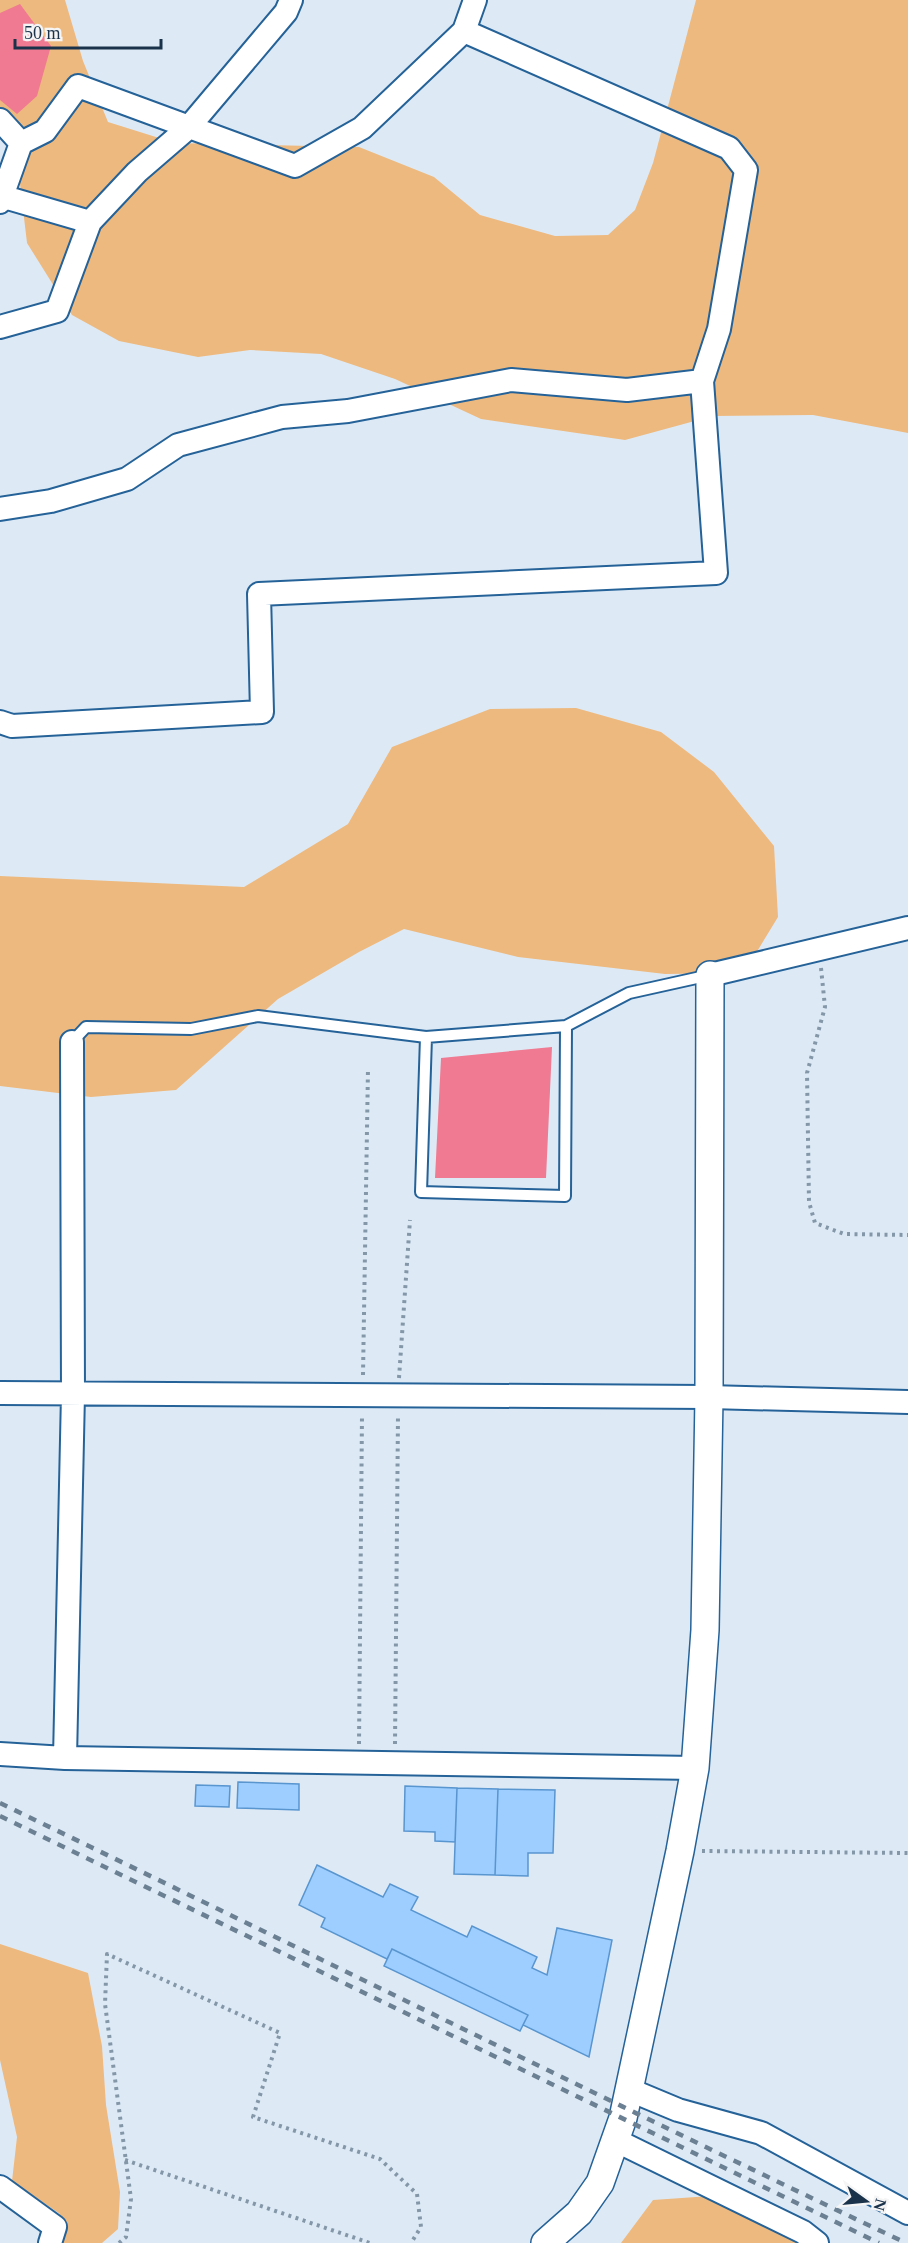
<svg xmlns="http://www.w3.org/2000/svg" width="908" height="2243" viewBox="0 0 908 2243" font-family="Georgia,serif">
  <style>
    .green { fill: #eeb97e }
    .water { fill: #ef7a91 }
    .building { fill: #9dceff; stroke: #5995cf; stroke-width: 1.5 }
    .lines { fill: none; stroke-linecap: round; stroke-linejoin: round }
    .service-casing { stroke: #256298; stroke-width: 14 }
    .minor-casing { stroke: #256298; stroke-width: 26 }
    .tertiary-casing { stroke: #256298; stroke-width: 30 }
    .path { stroke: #8497a8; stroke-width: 4; stroke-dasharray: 3 4.5; stroke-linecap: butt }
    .service { stroke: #fff; stroke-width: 10 }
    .minor { stroke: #fff; stroke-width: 22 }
    .tertiary { stroke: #fff; stroke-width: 27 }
    .rail { stroke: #6c8093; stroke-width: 4.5; stroke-dasharray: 8 8; stroke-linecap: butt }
  </style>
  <rect width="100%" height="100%" fill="#ddeaf6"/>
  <path class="green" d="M0 0H65L83 61 108 122 175 143 359 147 434 177 480 215 555 236 608 235 635 210 653 163 696 0H908V433L813 415 713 416 625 440 481 419 395 379 321 354 250 350 198 357 119 341 72 315 27 243 14 133 0 108Z
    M576 708 661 732 714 772 774 846 778 917 744 973 665 974 518 957 404 929 359 952 278 999 176 1090 91 1097 0 1086V876L244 887 348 824 392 747 490 709Z
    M0 1944 88 1973 102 2046 106 2105 120 2192 118 2229 102 2243H59L60 2214 12 2181 17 2137 0 2060Z
    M739 2194 828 2243H621L653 2200Z"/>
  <path class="water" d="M20 4 51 46 37 96 17 114 0 100V13Z
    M552 1047 546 1178H435L441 1058Z"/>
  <path class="building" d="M238 1782 299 1784V1810L237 1808Z
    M196 1785 230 1786 229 1807 195 1806Z
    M405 1786 457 1788 455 1842 435 1841V1832L404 1831Z
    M457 1788 498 1789 495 1875 454 1874Z
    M498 1789 555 1790 553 1853H528V1876L495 1875Z
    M317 1865 383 1897 390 1884 418 1897 411 1910 467 1937 472 1926 537 1957 532 1968 547 1975 557 1928 612 1940 589 2057 523 2025 528 2015 392 1949 387 1959 321 1927 325 1918 299 1905Z
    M392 1949 528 2015 520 2031 384 1966Z"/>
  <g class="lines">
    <defs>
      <path id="service" d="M426 1037 421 1192 565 1196 566 1026
        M72 1042 86 1027 191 1029 258 1016 426 1037 566 1026 629 993 710 975"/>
      <path id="minor" d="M0 120 21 143
        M1 196 90 222
        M0 202 21 143 45 131 78 86 295 166 362 128 464 31 475 0
        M0 327 57 311 90 222 137 172 188 128 286 12 291 0
        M0 509 51 501 127 479 178 445 282 417 348 411 511 380 627 390 702 381
        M0 722 12 726 262 712 259 594 716 573 702 381 719 329 746 170 729 148 464 31
        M710 975 908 928
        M0 1393 709 1397 908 1402
        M0 1754 65 1758 695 1768
        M65 1758 73 1394 72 1042
        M630 2090 678 2110 761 2133 908 2213
        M615 2140 803 2232 817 2243
        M0 2187 55 2227 50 2243"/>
      <path id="tertiary" d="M545 2243 579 2213 600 2183 623 2118 680 1851 695 1768 705 1630 709 1397 710 975"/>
    </defs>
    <use href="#service" class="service-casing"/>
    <use href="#minor" class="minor-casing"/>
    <use href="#tertiary" class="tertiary-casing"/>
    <path class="path" d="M821 968 825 1007 807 1073 809 1202 815 1223 844 1234 908 1235
      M363 1375 368 1068
      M399 1378 410 1220
      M359 1744 362 1415
      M395 1744 398 1415
      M702 1851 908 1853
      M125 2160 370 2243
      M119 2243 126 2237 131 2199 105 2004 107 1954 280 2033 253 2117 380 2159 417 2194 421 2227 411 2243"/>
    <use href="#service" class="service"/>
    <use href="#minor" class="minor"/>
    <use href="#tertiary" class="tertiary"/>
    <path class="rail" d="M0 1803C302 1949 603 2099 906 2243
      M0 1816 879 2243"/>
  </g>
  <g transform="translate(866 2201) rotate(105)" stroke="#f5f5f5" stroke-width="4.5" paint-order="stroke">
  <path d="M0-4.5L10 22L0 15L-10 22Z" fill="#1a334b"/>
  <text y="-9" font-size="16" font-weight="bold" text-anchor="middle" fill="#1a334b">N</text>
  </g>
  <path d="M15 39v9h146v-9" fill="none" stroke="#1a334b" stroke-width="3"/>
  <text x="24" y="39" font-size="18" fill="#1a334b" stroke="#f5f5f5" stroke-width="4.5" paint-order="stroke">50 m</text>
</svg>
